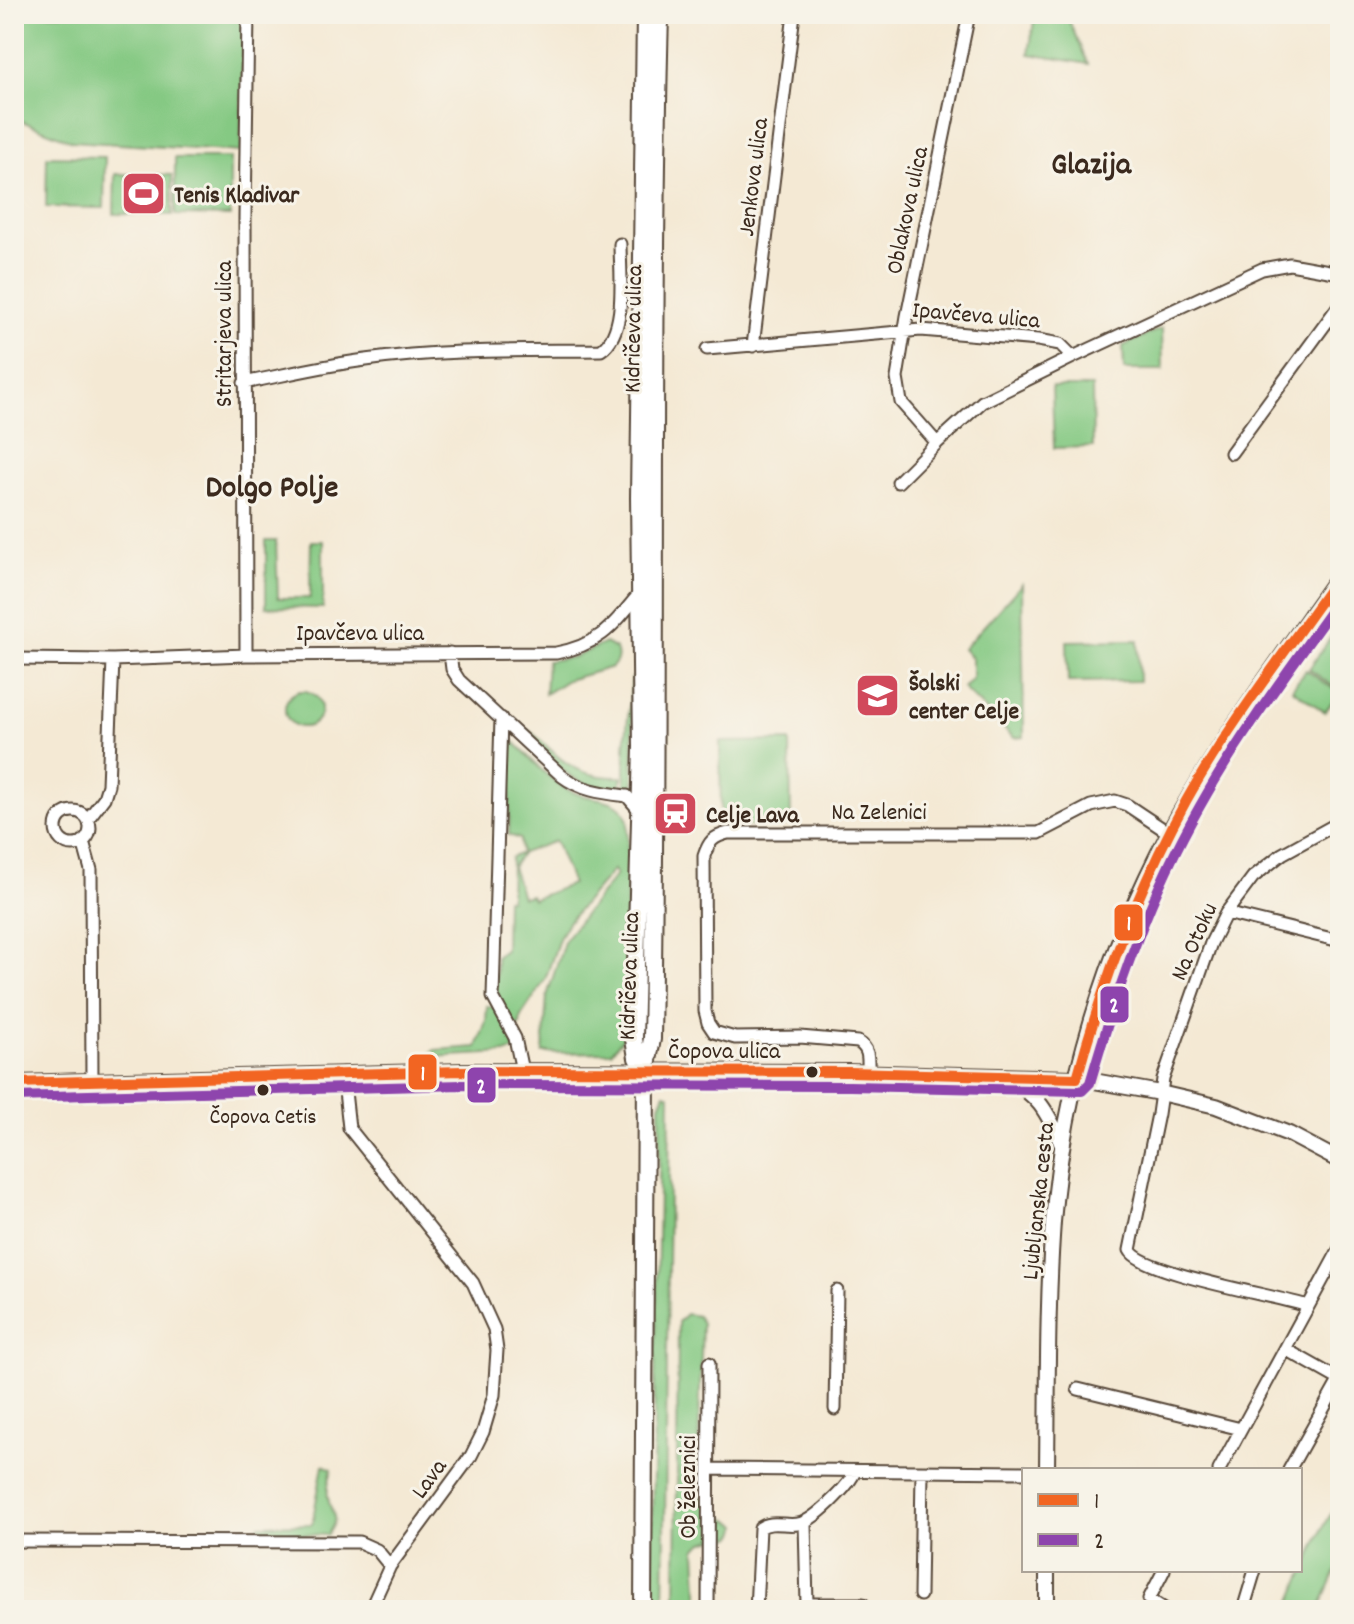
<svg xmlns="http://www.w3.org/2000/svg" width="1354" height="1624" viewBox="0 0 1354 1624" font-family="Dekko,sans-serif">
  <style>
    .green { fill: #85c983; stroke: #607a50; stroke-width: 2; fill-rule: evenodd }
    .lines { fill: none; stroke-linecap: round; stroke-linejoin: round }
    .minor-casing { stroke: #574739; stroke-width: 15 }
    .tertiary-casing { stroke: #574739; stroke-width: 18 }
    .primary-casing { stroke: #574739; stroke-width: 20 }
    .minor { stroke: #fff; stroke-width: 11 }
    .tertiary { stroke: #fff; stroke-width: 14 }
    .primary { stroke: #fff; stroke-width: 16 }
    .bus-1-casing { stroke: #f7f3e8; stroke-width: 16 }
    .bus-2-casing { stroke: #f7f3e8; stroke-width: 16 }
    .bus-1 { stroke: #f26522; stroke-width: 10 }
    .bus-2 { stroke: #8e44ad; stroke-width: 10 }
    .bus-dot { fill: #3b2a1e; stroke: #f7f3e8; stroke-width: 3 }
    .labels { text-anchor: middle; stroke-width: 6; stroke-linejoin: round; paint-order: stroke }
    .bus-label { font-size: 22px; fill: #3b2a1e; stroke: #f7f3e8 }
    .street-label { font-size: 24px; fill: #3b2a1e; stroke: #f7f3e8 }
    .poi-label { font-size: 24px; font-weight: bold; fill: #3b2a1e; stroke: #f7f3e8; text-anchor: start }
    .district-label { font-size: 32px; font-weight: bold; fill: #3b2a1e; stroke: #f7f3e8 }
    .line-badge { stroke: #f7f3e8; stroke-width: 3 }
    .badge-label { font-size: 22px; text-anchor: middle; font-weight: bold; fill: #fff }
  </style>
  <rect width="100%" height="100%" fill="#f7f3e8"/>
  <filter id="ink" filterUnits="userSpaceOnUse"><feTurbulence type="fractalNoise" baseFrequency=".0125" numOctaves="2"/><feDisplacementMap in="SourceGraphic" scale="16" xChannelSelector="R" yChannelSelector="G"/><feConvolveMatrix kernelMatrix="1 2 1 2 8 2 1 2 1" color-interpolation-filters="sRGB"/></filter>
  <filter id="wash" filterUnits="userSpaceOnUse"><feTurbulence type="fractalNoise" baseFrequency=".006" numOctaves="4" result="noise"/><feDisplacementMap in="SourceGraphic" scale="32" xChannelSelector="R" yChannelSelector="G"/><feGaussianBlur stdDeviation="1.8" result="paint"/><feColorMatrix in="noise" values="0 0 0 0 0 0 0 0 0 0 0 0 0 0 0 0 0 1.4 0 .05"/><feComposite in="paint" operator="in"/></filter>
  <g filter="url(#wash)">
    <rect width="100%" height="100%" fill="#f4e9d4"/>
    <path class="green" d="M14 14H243L241 152 72 141 14 118Z
      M1035 14H1066L1088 64 1029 54Z
      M47 156 105 157 104 208 46 207Z
      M175 158H230V216L175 215Z
      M115 174 172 175V215L114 214Z
      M1162 328 1163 370H1124L1123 346Z
      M1052 387H1092L1093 447 1054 448Z
      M266 541H276L278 598H310L311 541H323V608L266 607Z
      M1022 584 1024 737 1014 738 963 688 972 678V659L963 649Z
      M1340 624V685L1337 689 1309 669Z
      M1138 640 1139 681 1068 682 1067 641Z
      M605 643 616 649C619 657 618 661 612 667L567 680 545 694 547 661 575 657Z
      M1306 670 1339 693 1325 712 1292 689Z
      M632 677 634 789 629 793 625 790V747Z
      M285 709a18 18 0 1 1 36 0a18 18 0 1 1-36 0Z
      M528 730C537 735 544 744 552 751 572 771 594 778 622 777L619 789C575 790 557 765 527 738L525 731Z
      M511 739C530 757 551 784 575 793 595 801 622 796 628 821L625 1022 623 1038 611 1052 543 1053 547 996 565 939 616 875 613 870 568 922 560 936 545 980 521 1016 520 1024 512 1030 514 1050 506 1053 431 1057V1053L435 1050 477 1047 486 1021 487 1006 496 1008V956L505 950 506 899H510L511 858 521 853 520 839 509 835ZM555 841 572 884 533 899 531 895 522 897 512 867 522 853Z
      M790 741 791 825 721 826 720 742Z
      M665 1093 670 1095 664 1610H651C652 1442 659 1274 660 1105Z
      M686 1314 697 1316 702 1323 697 1490C711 1516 715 1510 738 1525 737 1550 708 1529 696 1550L699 1610H676L678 1322Z
      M323 1465 332 1469C330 1478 326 1488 328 1497 330 1516 342 1515 327 1535L259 1533V1525L312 1524Z
      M1340 1497V1562L1319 1610H1288L1322 1530Z"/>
  </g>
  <g filter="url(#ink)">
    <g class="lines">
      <defs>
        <path id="minor" d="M753 346 794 14
          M707 349 921 330 1038 340 1060 344 1073 357 982 402 937 443
          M1073 357 1262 269 1290 264 1340 273
          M244 383C285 375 325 365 366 360 444 349 522 351 601 350 628 332 620 273 620 244
          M1231 453 1340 304
          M898 482 937 443 901 402 897 378 907 316 969 14
          M450 653 452 669 459 680 562 776C582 791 603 793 627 796L639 810
          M246 655 245 218 248 14
          M14 659 113 660 246 655 556 653C599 645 613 626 639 594
          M501 718 493 997 515 1038 522 1071
          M56 828a17 17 0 1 1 34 0a17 17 0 1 1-34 0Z
          M88 819 104 798 108 785 113 660
          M83 841 91 870 92 1081
          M1226 913 1340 941
          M868 1073C868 1059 870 1049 858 1042L800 1037 735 1038 714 1032 708 1023 705 1011 704 856C709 841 713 837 728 833H1039L1091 806 1115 801 1127 805 1169 833
          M1308 1306C1278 1296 1140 1273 1130 1250L1158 1114 1163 1079 1211 943 1226 913 1253 877 1282 854 1340 822
          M1285 1349 1340 1380
          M1078 1389 1241 1429
          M835 1409 837 1291
          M709 1469 1024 1472
          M1219 1470 1340 1248
          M1289 1470 1340 1379
          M805 1523 807 1604H863
          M14 1541 359 1542 377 1550 390 1566 471 1456 483 1432 494 1395 497 1350 494 1329 473 1283 349 1128 343 1073
          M1164 1570 1149 1599 1166 1610
          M920 1595 922 1472
          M370 1610 390 1566
          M708 1610 709 1363
          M756 1610 760 1528C771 1520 784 1526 798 1524 813 1522 850 1485 855 1471
          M1243 1610 1255 1570"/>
        <path id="tertiary" d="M1005 1079C1037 1090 1049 1115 1062 1145
          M14 1083 462 1071 850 1072 1077 1078 1160 1093 1216 1106 1289 1134 1340 1161
          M1047 1470C1048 1387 1047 1305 1053 1222 1064 1087 1106 950 1170 831 1219 740 1281 658 1340 574
          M1047 1610V1570"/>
        <path id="primary" d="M645 14 639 498 642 747 634 1039 637 1058 646 1071
          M643 1610 646 1071 652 1039C658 697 651 356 660 14"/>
      </defs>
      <use href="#minor" class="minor-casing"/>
      <use href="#tertiary" class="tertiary-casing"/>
      <use href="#primary" class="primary-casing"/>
      <use href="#minor" class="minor"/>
      <use href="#tertiary" class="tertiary"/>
      <use href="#primary" class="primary"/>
      <defs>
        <path id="bus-1" d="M14 1083 462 1071 850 1072 1077 1078C1103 982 1138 888 1186 801 1231 721 1288 649 1340 574"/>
        <path id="bus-2" d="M14 1097 462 1085 850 1086 1082 1091 1090 1083C1118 987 1150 893 1200 806 1241 733 1292 666 1340 598"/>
      </defs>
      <use href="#bus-1" class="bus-1-casing"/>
      <use href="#bus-2" class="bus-2-casing"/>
      <use href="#bus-1" class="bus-1"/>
      <use href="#bus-2" class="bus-2"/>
    </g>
  </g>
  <defs>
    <symbol id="stadium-square" viewBox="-11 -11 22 22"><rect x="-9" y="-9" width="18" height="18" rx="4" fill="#d1495b" stroke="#f7f3e8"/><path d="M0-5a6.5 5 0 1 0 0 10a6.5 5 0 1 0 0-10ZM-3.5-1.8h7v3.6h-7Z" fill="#fff"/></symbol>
    <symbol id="school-square" viewBox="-11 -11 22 22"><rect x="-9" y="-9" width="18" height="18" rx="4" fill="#d1495b" stroke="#f7f3e8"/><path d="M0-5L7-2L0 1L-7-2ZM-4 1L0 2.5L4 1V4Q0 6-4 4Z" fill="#fff"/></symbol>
    <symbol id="station-square" viewBox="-11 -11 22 22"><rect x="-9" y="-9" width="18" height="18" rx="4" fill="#d1495b" stroke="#f7f3e8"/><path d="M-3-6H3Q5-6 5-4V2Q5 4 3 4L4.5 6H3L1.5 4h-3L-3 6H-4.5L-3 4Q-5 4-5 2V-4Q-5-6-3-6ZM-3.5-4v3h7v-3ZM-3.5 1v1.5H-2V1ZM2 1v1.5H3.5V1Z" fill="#fff"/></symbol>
  </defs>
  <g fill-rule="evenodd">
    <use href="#stadium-square" x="118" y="168" width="51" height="51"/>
    <use href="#school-square" x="852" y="670" width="51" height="51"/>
    <use href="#station-square" x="650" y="788" width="51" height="51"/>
  </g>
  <g class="bus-dot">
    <circle cx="812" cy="1072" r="7"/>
    <circle cx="263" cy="1090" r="7"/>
  </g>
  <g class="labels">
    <g class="bus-label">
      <text x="263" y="1123">Čopova Cetis</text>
    </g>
    <g class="street-label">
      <text transform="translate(752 177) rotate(-83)" y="8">Jenkova ulica</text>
      <text transform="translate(906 210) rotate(-78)" y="8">Oblakova ulica</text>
      <text transform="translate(976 314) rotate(5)" y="8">Ipavčeva ulica</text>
      <text transform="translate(632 329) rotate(-89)" y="8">Kidričeva ulica</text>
      <text transform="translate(223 334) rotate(-90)" y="8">Stritarjeva ulica</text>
      <text x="360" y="640">Ipavčeva ulica</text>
      <text x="879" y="819">Na Zelenici</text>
      <text transform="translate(1193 941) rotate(-66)" y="8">Na Otoku</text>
      <text transform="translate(628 976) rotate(-88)" y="8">Kidričeva ulica</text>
      <text x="724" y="1058">Čopova ulica</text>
      <text transform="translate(1037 1201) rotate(-84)" y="8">Ljubljanska cesta</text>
      <text transform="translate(428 1478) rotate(-54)" y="8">Lava</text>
      <text transform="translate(687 1487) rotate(-90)" y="8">Ob železnici</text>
    </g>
    <g class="poi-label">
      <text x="174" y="202">Tenis Kladivar</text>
      <text x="909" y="690">Šolski<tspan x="909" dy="28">center Celje</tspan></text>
      <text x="706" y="822">Celje Lava</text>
    </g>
    <g class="district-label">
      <text x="1091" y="173">Glazija</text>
      <text x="272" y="496">Dolgo Polje</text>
    </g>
  </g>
  <g class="line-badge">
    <rect x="1113" y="903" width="31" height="39" rx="8" fill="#f26522"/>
    <rect x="1099" y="985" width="31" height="39" rx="8" fill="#8e44ad"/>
    <rect x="407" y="1053" width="31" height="38" rx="8" fill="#f26522"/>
    <rect x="466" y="1066" width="31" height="38" rx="8" fill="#8e44ad"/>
  </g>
  <g class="badge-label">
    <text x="1129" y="930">1</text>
    <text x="1114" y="1012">2</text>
    <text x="423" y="1080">1</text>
    <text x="481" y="1093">2</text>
  </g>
  <rect width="1354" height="1624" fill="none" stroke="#f7f3e8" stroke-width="48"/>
  <rect x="1022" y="1468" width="280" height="104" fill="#f7f3e8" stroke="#aca397" stroke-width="2"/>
  <rect x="1038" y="1494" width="40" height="12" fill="#f26522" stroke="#aca397" stroke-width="2"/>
  <text x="1094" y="1508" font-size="24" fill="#3b2a1e">1</text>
  <rect x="1038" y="1534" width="40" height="12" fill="#8e44ad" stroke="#aca397" stroke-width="2"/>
  <text x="1094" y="1548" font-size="24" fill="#3b2a1e">2</text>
</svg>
